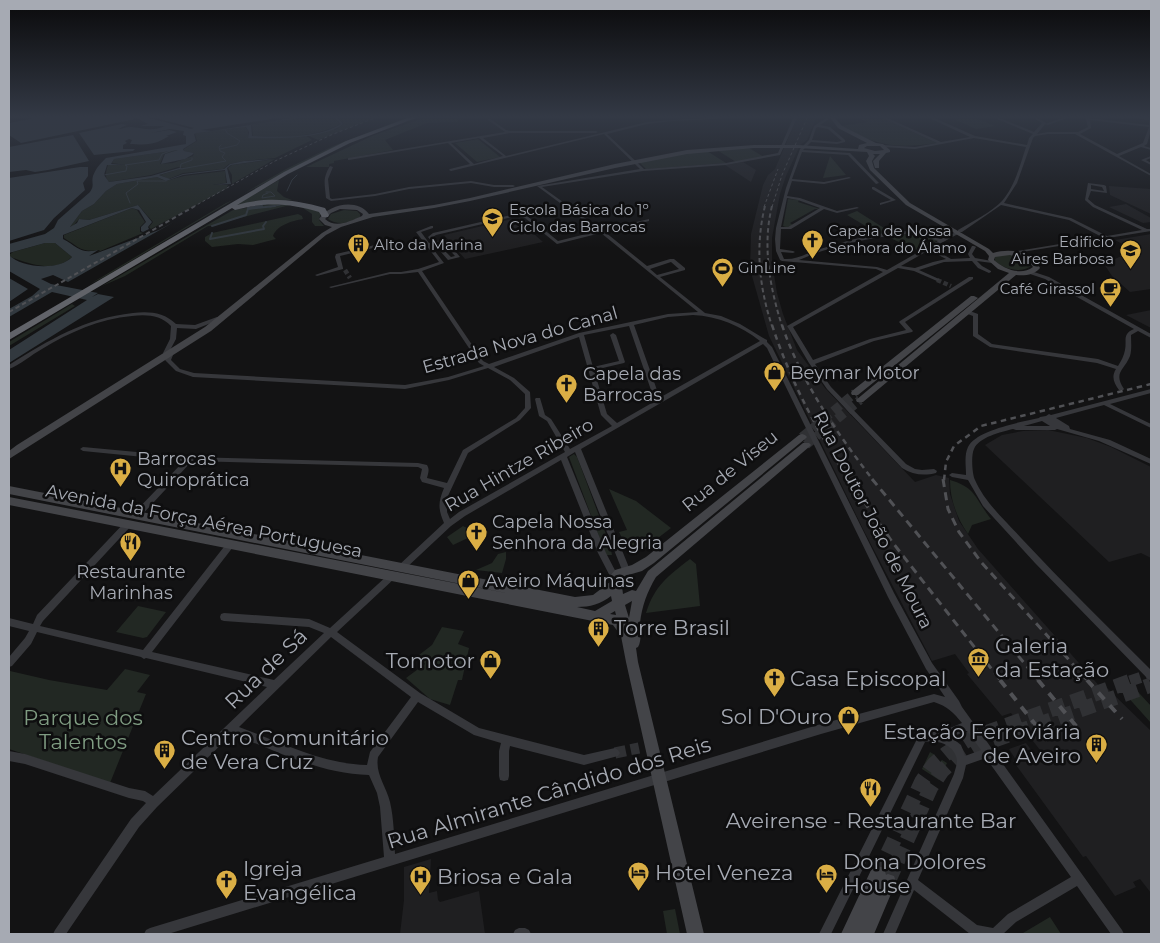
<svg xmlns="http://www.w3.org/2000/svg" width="1160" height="943" viewBox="0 0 1160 943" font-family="Montserrat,sans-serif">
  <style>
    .built { fill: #1f1f21 }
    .green { fill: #222823 }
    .water { fill: #32393f }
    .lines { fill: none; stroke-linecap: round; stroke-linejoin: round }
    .stream-far1 { stroke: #32393f; stroke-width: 1 }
    .stream { stroke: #32393f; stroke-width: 2 }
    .street-tunnel-far1 { stroke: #303134; stroke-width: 4.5; stroke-dasharray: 4.5 2.5; stroke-linecap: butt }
    .street-tunnel { stroke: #303134; stroke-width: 11; stroke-dasharray: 11 5; stroke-linecap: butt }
    .secondary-tunnel-far2 { stroke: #303134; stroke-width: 9; stroke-dasharray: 9 4.5; stroke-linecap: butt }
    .secondary-tunnel-far1 { stroke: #303134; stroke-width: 11; stroke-dasharray: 11 5.5; stroke-linecap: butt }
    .secondary-tunnel { stroke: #303134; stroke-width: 15; stroke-dasharray: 15 8; stroke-linecap: butt }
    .street { fill: #36373b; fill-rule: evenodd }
    .secondary { fill: #434448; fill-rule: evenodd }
    .highway { fill: #616369; fill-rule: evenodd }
    .rail-far4 { stroke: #505155; stroke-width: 1; stroke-dasharray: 3 2.5; stroke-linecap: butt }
    .rail-far3 { stroke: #505155; stroke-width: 2; stroke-dasharray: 4.5 3; stroke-linecap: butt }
    .rail-far2 { stroke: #505155; stroke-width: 2.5; stroke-dasharray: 5.5 4.5; stroke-linecap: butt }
    .rail-far1 { stroke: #505155; stroke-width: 3; stroke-dasharray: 8 5.5; stroke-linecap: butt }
    .rail { stroke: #505155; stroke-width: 4; stroke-dasharray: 9 8; stroke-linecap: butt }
    .labels { text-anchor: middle; stroke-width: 5; stroke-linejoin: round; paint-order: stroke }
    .far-poi-label { font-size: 15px; fill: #a6aab3; stroke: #0e0e0f; text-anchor: start }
    .street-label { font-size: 18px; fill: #a6aab3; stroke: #0e0e0f }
    .poi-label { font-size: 18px; fill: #a6aab3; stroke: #0e0e0f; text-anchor: start }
    .near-poi-label { font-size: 21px; fill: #a6aab3; stroke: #0e0e0f; text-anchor: start }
    .near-street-label { font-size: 21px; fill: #a6aab3; stroke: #0e0e0f }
    .near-park-label { font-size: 21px; fill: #7f9c82; stroke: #0e0e0f }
  </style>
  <rect width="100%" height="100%" fill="#131314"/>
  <path class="built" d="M798 116H817L807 140 800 145 786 176 780 194 772 238V262L777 293 783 314 797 350 825 388 915 482 936 475 949 478 950 494 959 521 978 549 1102 689 1107 688 1151 731V893L1140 879 1133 882 1136 887 1115 896 1086 856 1083 857 1013 761 1016 760 1009 749 1026 743 1041 763 1045 762 1037 752 1040 750 1011 713 1002 716 967 674 969 673 955 654 932 661 863 529 769 336 750 269 751 234 763 185 768 175 775 169Z
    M743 162 756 170 751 182 725 165Z
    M1109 186 1151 189V214L1110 195Z
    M1126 204 1151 218V222L1143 223 1109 207Z
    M516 218 543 242 465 259 444 235Z
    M1151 234V289L1130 292 1112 276 1104 264 1128 253 1126 246 1115 240Z
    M1151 310V328L1126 315Z
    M1048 430 1087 438 1111 447 1151 467V558L1141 553 1109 562 985 445 1002 435 1023 431Z
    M431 859 429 893 437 891 438 900 440 902 479 891 485 934H400L404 900V867Z"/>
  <path class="green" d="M301 116H340L334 118 340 124C316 138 281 137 253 136L252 125Z
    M344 116H379L318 140 307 135 337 129 344 124 339 118Z
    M411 116H414L339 145 243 194 286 169 333 146Z
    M429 116H494L458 120 457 122 427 123 385 140 393 150 334 161V163L329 164V167H306L372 136Z
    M854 116H878L937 143C896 149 877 146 841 126L867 122Z
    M947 116H971L995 126 976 129Z
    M245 127 248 131V138L305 135 312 140 275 158 244 161 229 164 223 169 183 173 169 179 160 175 184 168 178 167 151 175 109 182C104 177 106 171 108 165H125L112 163 114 159 178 150 164 154 160 164 173 163 193 156 194 153 184 151V149L197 141 195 133Z
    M478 139 500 157 477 162 455 143Z
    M749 148 764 157 736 162 717 150Z
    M707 151 726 163 646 169 639 162 684 153Z
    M830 156 846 175 823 178Z
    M275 159 232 184V175L228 168 232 165Z
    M225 171 226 183 213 185H228L226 189 151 229 149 227 153 222 138 205 89 220 79 219 73 226 70 227 82 211 94 204 106 191 117 184 157 177 165 181 184 176Z
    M279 180 277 191 284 197 292 200H265L234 206Z
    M788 199 799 200 798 202 820 209H815L790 223 793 225C789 227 787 228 783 226Z
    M233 200 106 276 90 284 226 203Z
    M285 202 321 212 319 220 324 226H315L312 222V214L303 208 290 205 217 224 215 226H208L125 276 102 286 233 210Z
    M132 208 137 210 145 222 140 227V232L143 233 98 252 100 250C81 253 79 247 64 238V235Z
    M344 210 357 211 360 214V217C351 223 337 226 328 219L331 214Z
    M857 211 892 233 881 235 847 215Z
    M298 214 302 216 303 219C292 221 277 225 273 236L276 239 253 245 238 244 212 247 205 241V237L212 233Z
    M919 233 938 240 933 243 924 237 921 238 930 245 919 251 888 237Z
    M45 243H55L72 257C57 271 36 266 19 260 15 258 12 259 9 255L13 252Z
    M1008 254 1024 258 1031 266C1021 274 1004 269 995 261V256Z
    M72 304 75 306 9 346V342Z
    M574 454 577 457 610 545 612 555H606L603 547 569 457Z
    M950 480C977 488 975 499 991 519L972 525 968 534C957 518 950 500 950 480Z
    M609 489 636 501 671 528 641 551 630 554 619 532 627 530Z
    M463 526 475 532 470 537 453 545 447 537Z
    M506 552V559L502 573 476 570 492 563 498 554Z
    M690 559 696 564 700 606 646 613C655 585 668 576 690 559Z
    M138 606 166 612 147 637 143 638 116 632Z
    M442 627 464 631 458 644 469 648 462 680H458L450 705 430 699 406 678 425 664 419 655 432 645Z
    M125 669 150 675 137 692 146 694 110 783 9 749 10 671 49 680 107 690Z
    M1128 681 1151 706V723L1117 685Z
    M930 752 935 755 933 757 940 762 942 760 947 763 939 780 922 769Z
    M675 909 680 934H667L663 911Z
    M1050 917 1061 934H1022L1023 933Z"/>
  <path class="water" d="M33 116H128L135 119 21 143 9 135V123L30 119Z
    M133 116H142L191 129 194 128 148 116H290L201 130 212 131 287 119 251 125 252 136C280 137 317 139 341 124L335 118 343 116 338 118 343 124C326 139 271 139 248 138L249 132 246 127 196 133 194 134 196 141 183 149 184 151 194 153 192 155 185 159 161 164 165 154 178 150 114 159 111 164 125 165H107L104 175 109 182 151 176 179 168H184L159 175 170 179 183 174 224 169 230 164 244 161 273 159 231 165 227 168 231 184 214 185 227 183 225 170 183 175 166 181 157 177 117 184 106 191 94 204 82 211 70 227 77 223 79 219 89 220 138 205 152 222 148 227 149 229 143 232 141 231V227L146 222 139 210 132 208 63 235V239C78 247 80 254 98 250L89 256 159 230 174 222 68 282 53 275 41 279 51 284 98 293 92 297 98 294 114 297 9 363V350L87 300 52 292 9 317V309L32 296 40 289 9 271V255C21 268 59 271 72 257L55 243H45L9 253V244L45 234 54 228 58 220 90 192C95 185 91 183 93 176 96 168 100 164 106 158L186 144V136L183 135 184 131 170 129 151 133 169 130 177 132 166 136H169C154 145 148 145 130 144L132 140 129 139 125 141 127 143 123 145V149H135L133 151 94 155 79 133 122 124 127 125 118 129C122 129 126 127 131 127 142 128 153 132 165 126H140L148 124Z
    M73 135 89 161 48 170 35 172 26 170 9 172V147Z
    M80 167H88V176L83 183 85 190 54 218 44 230 9 241V178Z
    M9 278 28 289 9 302Z"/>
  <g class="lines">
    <path class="stream-far1" d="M282 120 312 116
      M220 149 237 145 240 141 227 133 225 129
      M180 169 181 164 192 160V158
      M181 169 226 161 222 157 225 153 220 151 219 147 221 145
      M104 175 126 171 127 166 125 165 159 160 162 154 173 150
      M287 191 292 180 297 175
      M266 192H271L275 196 262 198 263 195 268 193
      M130 203 126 193 138 184 137 181H166
      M252 207 266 204
      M270 207 280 205"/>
    <path class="stream" d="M248 208 262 206
      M212 226 246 215 248 209 275 206
      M212 233 210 239 264 229 263 226 266 222"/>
    <path class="street-tunnel-far1" d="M345 270 350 278
      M937 280 951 286"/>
    <path class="street-tunnel" d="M615 753 639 748"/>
    <path class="secondary-tunnel-far2" d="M802 437 855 393
      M806 445 860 400"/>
    <path class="secondary-tunnel-far1" d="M1130 681 1151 674"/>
    <path class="secondary-tunnel" d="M878 874 922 781 934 764 947 753 971 738 1134 680
      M888 882 931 787 942 771 954 760 977 746 1151 685"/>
    <path class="street" d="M739 116H749L734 118 672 121 647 124 607 134 644 169 726 163 778 153 794 116H798L780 155 726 165 643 171 542 187 602 230 649 219V221L605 232 647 266 670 259H674L685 268V270L660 277 705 313 721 316 740 324 765 339 767 340V342L772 347 894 593 932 663 959 701 962 707 1122 930 1124 934H1111L1077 886 1016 922 1003 934H970L914 890 895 934H883L954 774C955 770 957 765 957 761 956 746 938 739 925 742L831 934H819L919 735 928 731 940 732 962 723C954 713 947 706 934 702L821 734 168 934H144L146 930 150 928 384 857 380 807 377 793 369 775C321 774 276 751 232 734L157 807 139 827 66 934H53L55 930 131 819 146 803 143 801 129 798 25 764 9 761V751L25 754 129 788 145 791 153 796 267 687 146 658 144 659 141 657 37 632 31 644 12 666 9 667V657L25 638 29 631 9 626V618L33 624 37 615 125 522H131L132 524 131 526 43 621 40 626 143 650 227 543 230 542 233 543 234 545 233 547 152 652 274 680 324 633 309 627 224 621 221 620 220 617 221 614 224 613 309 619 330 628 389 574 392 573 395 574 396 576 395 578 337 632 420 693 479 728 584 755 615 748 618 750 620 753 618 756 584 765 510 746 509 751V776L508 780 504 781 500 780 499 776V751L501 743 474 735 418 702 378 757C375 774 386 786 390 802 394 819 394 837 395 854L821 724 934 694 945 697 926 669 888 597 767 348 763 344 581 449 630 570 629 572 626 573 623 572 622 570 575 452 567 457 606 553 619 578 618 580 615 581 612 580 598 553 561 460 465 516 451 526 405 569 402 570 399 569 398 567 399 565 444 523C438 509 438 502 444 488L422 482 420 478 422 469 418 467 192 461 139 518H133L132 516 133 514 184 461 83 451 80 449 83 447 190 457 418 463 427 465C430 470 428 473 427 478L447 483 463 450 516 418 525 408V394L510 380 488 368 449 380 405 389 193 377 176 371 165 360 168 354H164L163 353 170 339 171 326C161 315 146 314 132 316 99 319 70 332 42 349 31 355 20 365 9 369V365C49 340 85 318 133 313 148 311 164 312 176 324L195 325 217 317H221V319L196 329 177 328 176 339 168 354H172L173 355 171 360 180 369 194 373 405 385 448 377 484 366 479 363 418 272 401 274H390L331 288 329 287 390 272H401L418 269 439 262 416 232 431 226H433V228L421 232 429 243 432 242 428 237 433 233 516 214 527 216 558 241 598 231 537 186 640 169 604 134 451 171 449 170 450 169 470 164 448 143 349 160H348V158L505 132 488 120 489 118 506 130 510 131H596L598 132 596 133H510L483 138 506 156 647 122 672 120ZM479 138 503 156 474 164 451 143ZM516 216 525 218 557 244 601 233 698 312 668 314 579 333 489 364 483 361 422 271 444 263 430 245 434 244 448 260 460 257 446 240 436 241 433 237 436 235ZM443 243 455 256 451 257 438 244ZM671 262 679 269 657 275 650 269ZM693 315C718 316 741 326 760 341L661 397 658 393 634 325 668 317ZM629 326 652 393 657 400 617 423 607 414 594 370 624 363 625 362 616 335 613 333 610 335 619 361 593 367 584 335ZM579 337 601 415 612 426 570 449 551 419 545 415 540 398H536L535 399 539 416 547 421 565 452 459 512 450 519 447 512V498L468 453 520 420 531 408 530 392 514 378 494 367ZM331 637 411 697 370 752 367 765C322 764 280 742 239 727ZM967 731 981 750 965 756 961 745 951 737ZM986 758 1071 877 1008 914 993 928 977 925 918 880 963 778 966 765Z
      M878 116H883L941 142 970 137 925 116H930L975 136 1027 145 1029 138 1033 134 990 116H995L1034 132 1042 123 1030 116H1034L1046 123 1037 134 1048 132H1078L1088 127 1085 116H1089V118L1149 125V120L1124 117 1123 119 1107 116H1130L1149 118V116H1151V130L1147 144 1144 146 1151 148V150L1141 147 1119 156 1151 174V176L1075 134H1048L1035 136 1033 138 1017 183 1004 203 1071 218 1107 236 1142 230 1093 207 1085 200 1088 183 1104 185 1106 186 1107 193 1091 191 1088 199 1095 205 1147 229H1151V231L1010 254V252H1012L1102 237 1069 220 1001 205 962 232H958V230C971 222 992 212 1002 201 1015 186 1020 165 1026 147L974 138 915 149 884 147 883 145 915 147 937 143ZM1090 120 1149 127 1143 143 1117 154 1080 134 1091 128ZM1091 185 1102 187 1104 191 1091 189Z
      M1068 116H1073L1048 125 1045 124Z
      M826 118 829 119 820 125 830 127 845 140V142L837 144 811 142 803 150 850 153 879 183 876 184 848 155 802 152 792 179 824 182 849 177 851 178 824 184 792 181 787 196 800 198 837 211 857 207 859 208 837 213 824 209 791 229H781L780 249 793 251 795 252 793 253 781 252 784 259C796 260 805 254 817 250 846 241 890 228 919 232 927 233 934 236 941 239L956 232H958V234L932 248 951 259 970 258 968 254 972 246H974L976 247 972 254 975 258 992 261 994 262 992 263 977 261 982 266 991 271V272L989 273 978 268 972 261 944 262 919 270 939 279V280L937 281 914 271 898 268 793 327 813 360 870 339 906 330 899 322 900 321 969 277H973V279L905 322 913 331 912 332 874 341 815 364 831 387 906 464 915 469 922 470 934 469 937 471 936 473C924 476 913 475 902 468L827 389 809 363 787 326 883 272 876 269 782 261 780 260 776 251 775 239 776 228 786 188 800 149 809 140 814 126ZM818 127 828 129 842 141 837 142 812 140 816 128ZM787 198 798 200 820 208 788 227H781ZM909 234 922 235 938 241 887 270 877 267 799 260C833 245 872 237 909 234ZM929 250 946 259 933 262 915 268 901 266Z
      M1151 156V158L1146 160 1151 163V165L1141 160Z
      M330 166 333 167 328 179 330 198 332 199 375 194 409 187 471 181 494 185H513L515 186 513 187H494L471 183 409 189 375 196 331 201 326 198C325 184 322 179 330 166Z
      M872 187H874L896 200 880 205V203L891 200 872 189Z
      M375 245H377V247L340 256 343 268V269L317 276 315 275 338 267 335 257 336 254Z
      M1027 271H1031L1049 277 1151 334V338L1138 331 1131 335C1131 342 1132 349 1130 356 1124 371 1113 372 1124 389L1123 390H1119C1114 383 1111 377 1116 369L1097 363 990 347 973 336V316L965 313V311L967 310 978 314V334L992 344 1098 359 1118 366C1121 361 1124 356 1125 350 1127 340 1122 334 1134 329L1045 279 1027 273Z
      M1151 389V393L1110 404 1151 424V428L1104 405 1056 418 1069 426 1070 429 1110 440 1151 459V464L1099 441 1057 429 1055 430H1016L1013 429C1001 432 979 437 974 449 971 455 972 474 975 480 985 503 1006 521 1022 539 1064 584 1108 627 1151 670V680L1148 679 1035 563 983 506 968 480 952 477 949 475 952 473 966 475C966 466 964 455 968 447 976 430 1021 422 1039 418L1040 417 1046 416 1049 414 1051 415ZM1042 421 1050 426H1024Z
      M519 928H525L529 930 531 934H513L515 930Z"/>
    <path class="secondary" d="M829 116H833L842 126 876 143 883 144 890 150V152L886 153 879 161V168H875L873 161 880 154H873L875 156 872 161 874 168 910 203 989 249 993 253C1010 248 1032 251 1040 268 1034 275 1025 276 1016 275L863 402H857L856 400 1009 273 998 269 988 260 989 256 985 251 906 205 870 170 866 161 869 156 867 152 798 148H754L687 154 615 168 470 201 434 208 373 217 341 227 326 235 211 331 9 459V451L17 445 205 327 322 233 332 227 325 225 319 219C329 204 357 198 369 214L434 205 470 198 615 164 687 150 754 145H798L858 149 859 145 867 143 838 128ZM867 146H880L884 150 875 151 864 148ZM340 209 357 210 363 214 362 216C350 221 336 229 325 219L331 213ZM1010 255 1028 260 1033 267C1021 276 1004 269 994 260L995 257Z
      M971 296H974L978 298 858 395H852L851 393 852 391Z
      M802 434 805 435 807 437 805 439 654 563 642 571 625 576 621 579 623 594 632 590 636 591 648 571 803 443H809L811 445 809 447 656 577C647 592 642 606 640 623 640 631 642 640 638 647L636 648 638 662 704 934H687L626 662 621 636 613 625 9 505V497L516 595 9 494V486L575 597 593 595 610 582 611 575 615 570 632 565 646 557 799 435ZM611 596 612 601 595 611 577 607C590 607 601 604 611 596ZM632 601 629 618 625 605ZM615 611 616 615 610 614Z
      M878 866 884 868 886 875 888 874 894 876 896 882 874 934H841L872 868Z"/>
    <path class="highway" d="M413 116H421L350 143 288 174 237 205C268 196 295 200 325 208L329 215 328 217H322L319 212C289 203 265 202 235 210L232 208 9 340V333L284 172 346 141Z"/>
    <path class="rail-far4" d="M193 207 275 161 331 135 380 116
      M764 207 778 169
      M772 207 782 175 808 116"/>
    <path class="rail-far3" d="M765 206C755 246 759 287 772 326
      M772 206C762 246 770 288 782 326
      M9 312 195 206"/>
    <path class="rail-far2" d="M772 325C790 380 817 431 849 480
      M782 325C801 382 837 433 873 480
      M944 480 946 462 954 446 981 426 1151 384"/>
    <path class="rail-far1" d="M848 479 893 543 1001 681
      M872 479 1039 681
      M943 479 948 509 959 532 981 562 1088 681"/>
    <path class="rail" d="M1000 680 1050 743
      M1038 680 1081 732
      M1087 680 1122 719"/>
  </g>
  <linearGradient id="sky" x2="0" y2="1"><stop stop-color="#0a0a0b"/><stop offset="0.47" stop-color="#333945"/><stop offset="1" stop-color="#333945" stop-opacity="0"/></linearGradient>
  <rect width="1160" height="248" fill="url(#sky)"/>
  <defs>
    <symbol id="school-pin" viewBox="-11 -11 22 30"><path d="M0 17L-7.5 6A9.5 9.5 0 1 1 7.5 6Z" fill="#daae45" stroke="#0e0e0f"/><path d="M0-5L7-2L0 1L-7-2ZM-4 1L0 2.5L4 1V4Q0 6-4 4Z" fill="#111"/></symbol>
    <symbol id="church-pin" viewBox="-11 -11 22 30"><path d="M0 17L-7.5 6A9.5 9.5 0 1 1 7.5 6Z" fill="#daae45" stroke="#0e0e0f"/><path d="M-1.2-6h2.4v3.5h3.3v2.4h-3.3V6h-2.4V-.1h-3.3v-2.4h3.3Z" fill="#111"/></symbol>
    <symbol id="building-pin" viewBox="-11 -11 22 30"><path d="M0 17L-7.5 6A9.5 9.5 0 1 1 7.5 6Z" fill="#daae45" stroke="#0e0e0f"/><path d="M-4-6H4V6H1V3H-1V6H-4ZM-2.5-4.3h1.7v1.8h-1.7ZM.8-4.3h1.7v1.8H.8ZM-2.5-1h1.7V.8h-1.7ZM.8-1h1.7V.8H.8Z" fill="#111"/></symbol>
    <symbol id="stadium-pin" viewBox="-11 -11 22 30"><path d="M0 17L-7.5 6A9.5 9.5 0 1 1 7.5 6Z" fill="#daae45" stroke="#0e0e0f"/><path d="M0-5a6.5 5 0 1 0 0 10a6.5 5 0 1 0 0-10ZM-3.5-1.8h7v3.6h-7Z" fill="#111"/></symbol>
    <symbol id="cafe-pin" viewBox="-11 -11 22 30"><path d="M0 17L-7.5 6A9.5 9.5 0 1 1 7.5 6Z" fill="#daae45" stroke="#0e0e0f"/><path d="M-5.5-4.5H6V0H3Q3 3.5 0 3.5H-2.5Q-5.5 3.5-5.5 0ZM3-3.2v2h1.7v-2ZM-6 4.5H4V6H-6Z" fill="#111"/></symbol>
    <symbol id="shop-pin" viewBox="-11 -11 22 30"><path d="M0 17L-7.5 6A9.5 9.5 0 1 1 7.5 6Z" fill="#daae45" stroke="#0e0e0f"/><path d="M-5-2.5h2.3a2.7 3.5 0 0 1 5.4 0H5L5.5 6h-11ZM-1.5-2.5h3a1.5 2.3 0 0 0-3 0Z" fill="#111"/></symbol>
    <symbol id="hospital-pin" viewBox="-11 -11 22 30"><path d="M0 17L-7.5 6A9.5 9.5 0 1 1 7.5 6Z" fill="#daae45" stroke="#0e0e0f"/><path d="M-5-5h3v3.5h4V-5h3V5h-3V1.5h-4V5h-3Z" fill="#111"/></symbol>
    <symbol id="restaurant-pin" viewBox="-11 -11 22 30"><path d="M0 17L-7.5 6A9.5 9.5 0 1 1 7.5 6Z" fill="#daae45" stroke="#0e0e0f"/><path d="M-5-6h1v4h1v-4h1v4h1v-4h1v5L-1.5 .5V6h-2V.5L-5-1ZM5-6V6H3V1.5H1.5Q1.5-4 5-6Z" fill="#111"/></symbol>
    <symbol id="museum-pin" viewBox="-11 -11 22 30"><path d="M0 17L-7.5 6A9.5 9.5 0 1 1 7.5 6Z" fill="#daae45" stroke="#0e0e0f"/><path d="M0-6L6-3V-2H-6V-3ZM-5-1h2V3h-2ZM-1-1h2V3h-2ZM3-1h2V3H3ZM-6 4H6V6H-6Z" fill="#111"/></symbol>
    <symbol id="hotel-pin" viewBox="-11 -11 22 30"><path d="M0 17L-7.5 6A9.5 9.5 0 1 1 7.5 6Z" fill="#daae45" stroke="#0e0e0f"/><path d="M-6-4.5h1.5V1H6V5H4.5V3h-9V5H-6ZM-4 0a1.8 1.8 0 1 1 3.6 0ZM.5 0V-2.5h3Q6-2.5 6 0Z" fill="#111"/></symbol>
  </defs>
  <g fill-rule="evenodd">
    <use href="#school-pin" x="480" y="206" width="25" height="34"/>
    <use href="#church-pin" x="800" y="228" width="25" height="34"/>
    <use href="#building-pin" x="346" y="232" width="25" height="34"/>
    <use href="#school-pin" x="1118" y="238" width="25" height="34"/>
    <use href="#stadium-pin" x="710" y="256" width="25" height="34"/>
    <use href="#cafe-pin" x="1098" y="276" width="25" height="34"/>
    <use href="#shop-pin" x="762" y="360" width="25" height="34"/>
    <use href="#church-pin" x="554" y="372" width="25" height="34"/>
    <use href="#hospital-pin" x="108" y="456" width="25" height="34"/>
    <use href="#church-pin" x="464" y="520" width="25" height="34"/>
    <use href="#restaurant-pin" x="118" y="530" width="25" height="34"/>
    <use href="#shop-pin" x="456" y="568" width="25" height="34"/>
    <use href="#building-pin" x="586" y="616" width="25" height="34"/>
    <use href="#museum-pin" x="966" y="646" width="25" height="34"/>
    <use href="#shop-pin" x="478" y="648" width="25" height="34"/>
    <use href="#church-pin" x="762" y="666" width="25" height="34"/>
    <use href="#shop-pin" x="836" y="704" width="25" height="34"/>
    <use href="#building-pin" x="1084" y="732" width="25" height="34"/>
    <use href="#building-pin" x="152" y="738" width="25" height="34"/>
    <use href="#restaurant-pin" x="858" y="776" width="25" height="34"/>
    <use href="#hotel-pin" x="626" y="860" width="25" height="34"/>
    <use href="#hotel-pin" x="814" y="862" width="25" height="34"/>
    <use href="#hospital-pin" x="408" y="864" width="25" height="34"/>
    <use href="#church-pin" x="214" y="868" width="25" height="34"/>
  </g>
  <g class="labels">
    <g class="far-poi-label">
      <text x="509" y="215">Escola Básica do 1º<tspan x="509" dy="17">Ciclo das Barrocas</tspan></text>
      <text x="828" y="236">Capela de Nossa<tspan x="828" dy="17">Senhora do Álamo</tspan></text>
      <text x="1114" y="247" text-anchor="end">Edificio<tspan x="1114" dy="17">Aires Barbosa</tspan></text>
      <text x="374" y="250">Alto da Marina</text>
      <text x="738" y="273">GinLine</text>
      <text x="1095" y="294" text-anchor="end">Café Girassol</text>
    </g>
    <g class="street-label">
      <text transform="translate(520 340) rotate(-16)" y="6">Estrada Nova do Canal</text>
      <text transform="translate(519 465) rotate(-30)" y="6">Rua Hintze Ribeiro</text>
      <text transform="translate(730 471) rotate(-39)" y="6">Rua de Viseu</text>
      <text transform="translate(873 520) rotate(63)" y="6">Rua Doutor João de Moura</text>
      <text transform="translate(204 521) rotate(11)" y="6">Avenida da Força Aérea Portuguesa</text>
    </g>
    <g class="poi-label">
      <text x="790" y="379">Beymar Motor</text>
      <text x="583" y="380">Capela das<tspan x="583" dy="21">Barrocas</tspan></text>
      <text x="137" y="465">Barrocas<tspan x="137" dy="21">Quiroprática</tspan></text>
      <text x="492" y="528">Capela Nossa<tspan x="492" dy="21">Senhora da Alegria</tspan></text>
      <text x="131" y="578" text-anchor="middle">Restaurante<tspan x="131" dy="21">Marinhas</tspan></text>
      <text x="485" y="587">Aveiro Máquinas</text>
    </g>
    <g class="near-poi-label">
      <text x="614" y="635">Torre Brasil</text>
      <text x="995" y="653">Galeria<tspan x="995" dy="24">da Estação</tspan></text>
      <text x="475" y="668" text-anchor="end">Tomotor</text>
      <text x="790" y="686">Casa Episcopal</text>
      <text x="832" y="724" text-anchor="end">Sol D'Ouro</text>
      <text x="1081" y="739" text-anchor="end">Estação Ferroviária<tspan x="1081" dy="24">de Aveiro</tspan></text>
      <text x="181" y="745">Centro Comunitário<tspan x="181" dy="24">de Vera Cruz</tspan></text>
      <text x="871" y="828" text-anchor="middle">Aveirense - Restaurante Bar</text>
      <text x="843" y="869">Dona Dolores<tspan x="843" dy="24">House</tspan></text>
      <text x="243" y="876">Igreja<tspan x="243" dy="24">Evangélica</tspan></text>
      <text x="655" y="880">Hotel Veneza</text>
      <text x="437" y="884">Briosa e Gala</text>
    </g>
    <g class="near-street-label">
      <text transform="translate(266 669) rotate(-44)" y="7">Rua de Sá</text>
      <text transform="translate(549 793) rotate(-17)" y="7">Rua Almirante Cândido dos Reis</text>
    </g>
    <g class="near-park-label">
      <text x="83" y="725">Parque dos<tspan x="83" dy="24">Talentos</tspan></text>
    </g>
  </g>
  <rect width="1160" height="943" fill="none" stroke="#a6aab3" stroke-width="20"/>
</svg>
